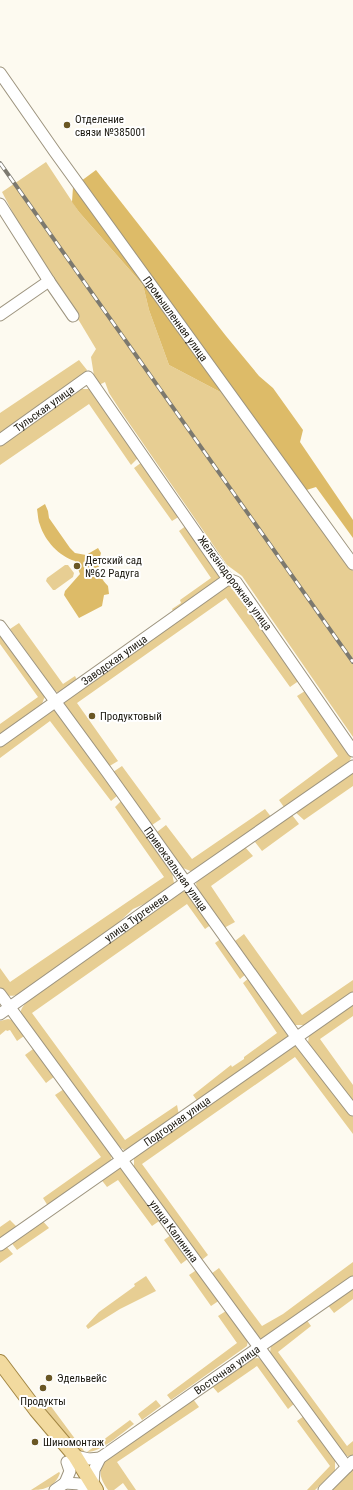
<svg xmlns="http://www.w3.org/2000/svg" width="353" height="1490" viewBox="0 0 353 1490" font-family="'Roboto Condensed',sans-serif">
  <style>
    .green { fill: #e7ce93 }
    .forest { fill: #ddbb68 }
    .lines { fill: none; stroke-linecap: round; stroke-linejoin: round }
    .minor-casing { stroke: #9d947f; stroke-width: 13 }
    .major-casing { stroke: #a28643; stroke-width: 16 }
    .minor { stroke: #fff; stroke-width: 11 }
    .major { stroke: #f2da9f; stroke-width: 14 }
    .rail-casing { stroke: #7c796f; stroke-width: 4 }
    .rail { stroke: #fff; stroke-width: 2.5; stroke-dasharray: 8; stroke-linecap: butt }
    .poi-dot { fill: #6a5725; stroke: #fff; stroke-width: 1.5 }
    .labels { text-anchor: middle; stroke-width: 4; stroke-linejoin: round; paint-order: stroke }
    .poi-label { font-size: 11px; fill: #1b180f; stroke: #fff; text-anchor: start }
    .street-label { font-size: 11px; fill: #1b180f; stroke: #fff }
  </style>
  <rect width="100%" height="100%" fill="#fdfaf0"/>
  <path class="green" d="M46 162 79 212 143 285 149 310 169 365 226 395 353 571V737L253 592 242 576 227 565 120 410 109 393 105 382 99 385 95 382 91 357 96 349 66 299 15 224 13 213 2 192Z
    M79 360 87 370 84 375 70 383 46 402 0 433V413Z
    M80 389H93L139 457 131 465 89 404 0 465V445Z
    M142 462 180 516 172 521 134 468Z
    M187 525 221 577 174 613 172 609 181 603 180 600 211 578 179 531Z
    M65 565H68L74 573 73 577 55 590H53L46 581 47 578Z
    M229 584 234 586 300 680 290 687 226 598 77 703 118 761 108 767 64 706 63 702Z
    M19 623 63 684 75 676 77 680 60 693 55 691 10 629Z
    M0 633 45 696 42 704 0 734V724L38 697 0 644Z
    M305 691 349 751 351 758 346 767 286 810 279 800 338 756 297 696Z
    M52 709H54L117 796 111 801 50 721 0 758V744Z
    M122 766 161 819 152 825 113 772Z
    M353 773V786L304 820 294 811Z
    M121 801 172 873 174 883 172 887 153 900 133 909 117 924 21 993C14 997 3 998 0 988 0 982 0 974 0 968L10 982 164 877 115 807Z
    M265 809 272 818 193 872 183 868 157 832 166 825 192 859Z
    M292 815 299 824 262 851 255 842Z
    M245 847 253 856 211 886 235 922 224 928 197 889 196 883 204 876Z
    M183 891 188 893 212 924 205 929 187 904 32 1013 125 1140 177 1105 179 1115 128 1149 124 1150 117 1145 20 1015C21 1007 24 1005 29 1000Z
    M244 934 302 1015 353 980V993L304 1025H293L235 941Z
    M222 938 246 974 240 979 215 943Z
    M250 977 290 1036 198 1102 193 1095 231 1065 232 1067 244 1059V1057L277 1033 243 983Z
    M353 1001V1016L320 1039 353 1085V1106L308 1043 309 1035Z
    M8 1019 12 1020 24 1036 17 1041 10 1030 7 1031 6 1030 0 1035V1021Z
    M297 1044 300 1046 353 1117V1134L295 1057 142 1164 208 1255 203 1259 199 1258 134 1169V1158L136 1154 293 1046Z
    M33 1049 55 1076 46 1083 25 1055Z
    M64 1089 112 1154 111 1161 48 1206 43 1198 101 1157 55 1095Z
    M119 1168 123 1169 162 1219 152 1226 118 1180 107 1187 100 1178Z
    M41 1219 49 1228 17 1250 10 1241Z
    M10 1220 17 1227 0 1238V1227Z
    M171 1235 189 1258 181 1264 164 1240Z
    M5 1245 13 1254 0 1263V1249Z
    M353 1262V1278L263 1339 256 1336 211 1274 219 1268 262 1326 283 1314Z
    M198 1269 220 1300 211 1306 189 1275Z
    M146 1276 156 1291 120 1309 88 1329 86 1326 99 1312 135 1286 134 1284Z
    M353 1287V1299L334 1313 327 1304Z
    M226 1311 248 1340 247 1346 171 1400 167 1395 237 1343 218 1316Z
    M306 1319 311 1326 278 1352 347 1446 353 1441V1456C349 1458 347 1456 343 1453L270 1353 271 1345Z
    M258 1358 262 1360 295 1403 288 1409 257 1366 218 1393 212 1386 250 1359Z
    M193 1399 199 1407 117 1462 136 1490H128L123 1483 114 1490H108C101 1480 97 1472 105 1460Z
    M156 1400 161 1406 142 1420 138 1414Z
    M50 1405 87 1455 78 1451 45 1408Z
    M304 1416 335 1459V1471L315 1490H307L330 1466 297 1421Z
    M130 1420 134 1424C122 1433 101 1452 87 1452Z
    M353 1466V1490H330Z
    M59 1472 60 1473C55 1487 45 1490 31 1490Z"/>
  <path class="forest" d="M96 170 226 336 259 376 273 388 303 430 300 442 353 520V538L316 487 297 493 226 395 169 365 149 310 143 285 79 212 72 202 73 187Z
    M45 504 48 511 49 518 70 548 75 553 86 555 98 548 101 553C97 566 98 576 108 586L109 594 104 595 102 606 79 618 64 595 65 591 80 574 75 561C59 556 45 541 40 525 38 521 38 515 37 509Z"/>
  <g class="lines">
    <defs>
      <g id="minor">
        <path id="s1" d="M0 73 55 152 353 564"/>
        <path d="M0 204 49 281 73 316"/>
        <path d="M0 315 49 281"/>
        <path id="s2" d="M0 440 88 377 228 579 236 582 353 751"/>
        <path id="s3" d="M0 626 107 772 297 1038 353 1110"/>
        <path id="s4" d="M0 741 228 579"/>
        <path id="s5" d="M0 994 347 1467"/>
        <path id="s6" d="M0 1014 186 882 353 766"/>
        <path id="s7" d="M0 1245 353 998"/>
        <path d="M75 1456 89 1459 100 1458"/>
        <path d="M65 1483 70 1471 67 1462"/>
        <path d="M65 1483 80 1484 84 1489"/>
        <path id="s8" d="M93 1485 94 1470 100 1458 353 1282"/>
        <path d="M55 1490 65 1483"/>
        <path d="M324 1490 353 1461"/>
      </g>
      <path id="major" d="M0 1362 36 1410 75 1456 96 1490"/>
    </defs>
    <use href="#minor" class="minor-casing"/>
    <use href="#major" class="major-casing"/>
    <use href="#minor" class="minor"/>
    <use href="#major" class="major"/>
    <defs>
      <path id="rail" d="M0 163 353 662"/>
    </defs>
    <use href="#rail" class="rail-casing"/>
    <use href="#rail" class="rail"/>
  </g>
  <g class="poi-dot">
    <circle cx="67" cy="125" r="4"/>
    <circle cx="77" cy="566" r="4"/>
    <circle cx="92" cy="716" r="4"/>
    <circle cx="49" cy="1378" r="4"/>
    <circle cx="43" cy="1388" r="4"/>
    <circle cx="35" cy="1442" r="4"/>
  </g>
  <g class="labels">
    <g class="poi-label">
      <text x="75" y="123">Отделение<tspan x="75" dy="13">связи №385001</tspan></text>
      <text x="85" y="564">Детский сад<tspan x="85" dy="13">№62 Радуга</tspan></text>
      <text x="100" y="720">Продуктовый</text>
      <text x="57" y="1382">Эдельвейс</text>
      <text x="43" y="1405" text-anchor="middle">Продукты</text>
      <text x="43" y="1446">Шиномонтаж</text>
    </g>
    <g class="street-label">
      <text dy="4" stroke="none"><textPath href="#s1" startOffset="302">Промышленная улица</textPath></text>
      <text dy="4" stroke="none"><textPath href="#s2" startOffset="54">Тульская улица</textPath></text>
      <text transform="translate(235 583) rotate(53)" y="4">Железнодорожная улица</text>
      <text dy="4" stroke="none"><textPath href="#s4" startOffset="140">Заводская улица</textPath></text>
      <text dy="4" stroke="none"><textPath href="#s3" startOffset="300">Привокзальная улица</textPath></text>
      <text dy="4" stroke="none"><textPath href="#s6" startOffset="167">улица Тургенева</textPath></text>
      <text dy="4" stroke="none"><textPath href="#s7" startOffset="216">Подгорная улица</textPath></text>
      <text dy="4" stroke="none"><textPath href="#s5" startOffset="294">улица Калинина</textPath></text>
      <text dy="4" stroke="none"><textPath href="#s8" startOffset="183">Восточная улица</textPath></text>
    </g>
  </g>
</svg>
